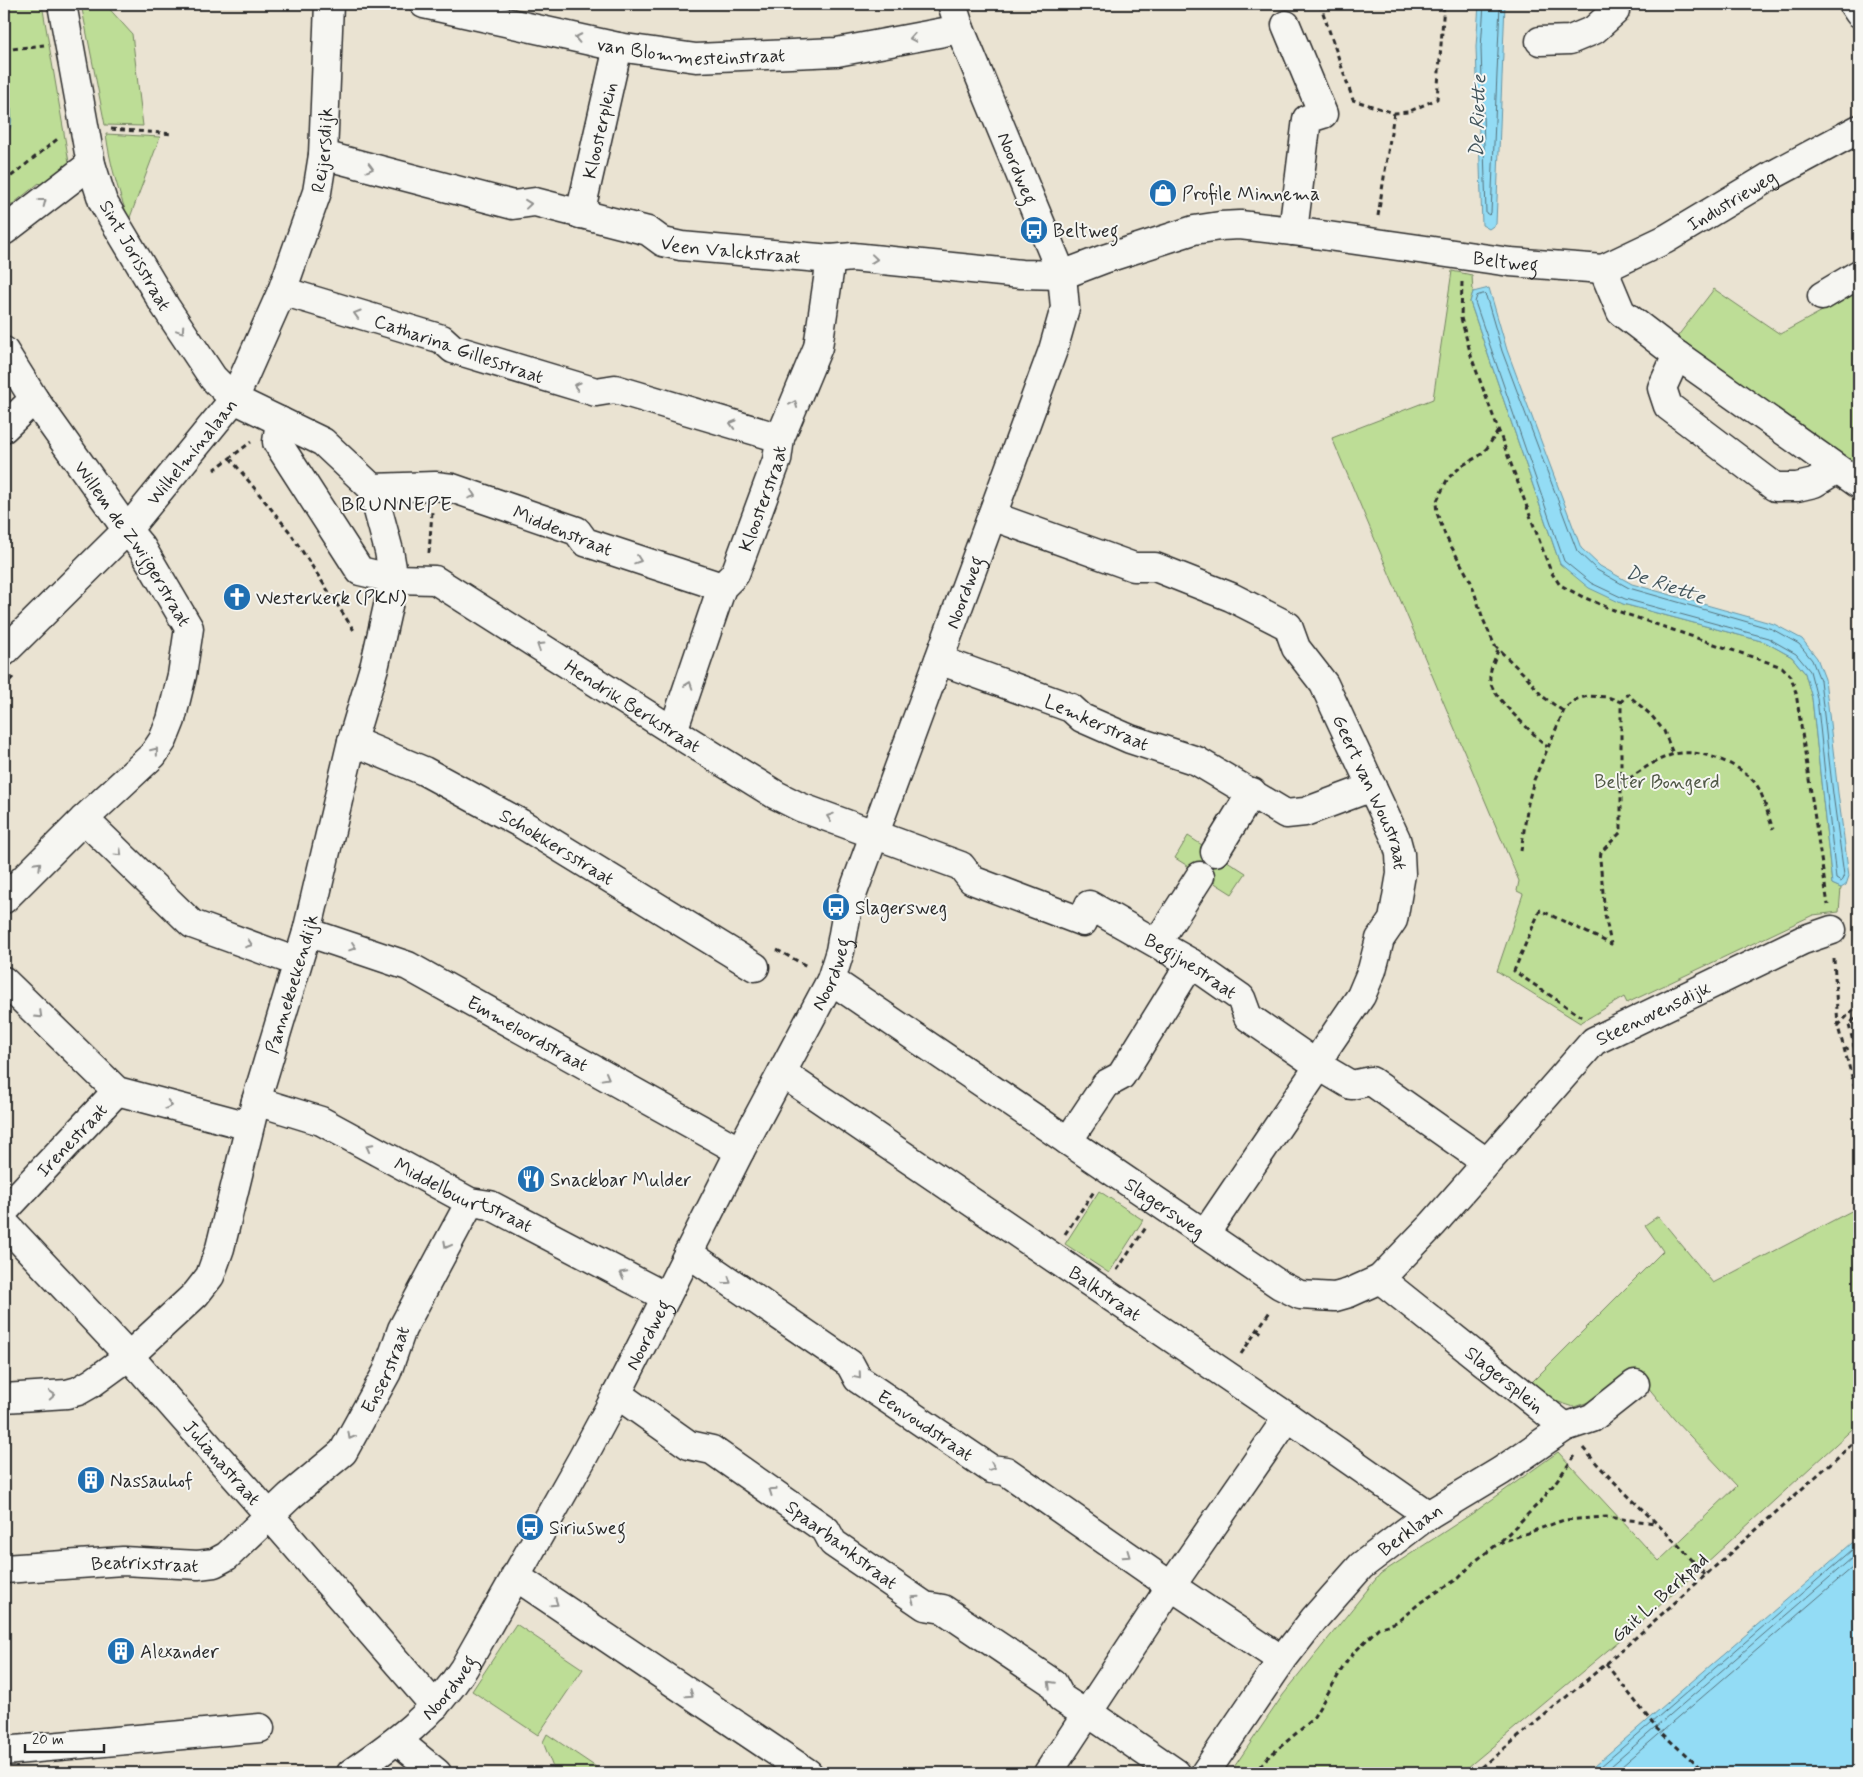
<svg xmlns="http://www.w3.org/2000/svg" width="1863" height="1777" viewBox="0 0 1863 1777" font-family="Mynerve,sans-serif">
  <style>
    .green { fill: #bddd96; stroke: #748460 }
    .water { fill: #93dcf5; stroke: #6995a4 }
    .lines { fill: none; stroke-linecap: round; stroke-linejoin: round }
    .shore { stroke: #55727c; stroke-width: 1 }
    .street-casing { stroke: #2b2b2b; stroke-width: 31 }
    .path { stroke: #2b2b2b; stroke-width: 3; stroke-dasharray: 5 4; stroke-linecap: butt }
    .street { stroke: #f6f6f2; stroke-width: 28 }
    .oneway { stroke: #90908e }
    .labels { text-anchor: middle; stroke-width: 4; stroke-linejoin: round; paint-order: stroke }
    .street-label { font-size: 19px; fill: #2b2b2b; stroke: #f6f6f2 }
    .poi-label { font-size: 19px; fill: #2b2b2b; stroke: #f6f6f2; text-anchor: start }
    .park-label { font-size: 19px; fill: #505846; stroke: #f6f6f2 }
    .water-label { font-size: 20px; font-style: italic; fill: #45575e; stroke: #f6f6f2 }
    .quarter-label { font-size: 21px; letter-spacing: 1px; fill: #2b2b2b; stroke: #f6f6f2 }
  </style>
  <rect width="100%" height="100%" fill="#eae3d2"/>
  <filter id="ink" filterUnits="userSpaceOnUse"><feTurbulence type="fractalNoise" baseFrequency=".02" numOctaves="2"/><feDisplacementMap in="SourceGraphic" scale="10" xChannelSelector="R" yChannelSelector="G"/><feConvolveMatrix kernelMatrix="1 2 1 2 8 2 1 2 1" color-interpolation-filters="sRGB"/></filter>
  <g filter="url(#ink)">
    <path class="green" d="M7 4H42L70 168 44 188 39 183 4 211V137L8 133 11 108 4 101V6Z
      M81 4H105L132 34 143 126 105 125Z
      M106 134 160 137 129 220C118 191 110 164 106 134Z
      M1452 271 1472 275 1473 292 1470 302 1560 564 1623 604 1765 642 1792 657 1805 673 1812 698 1832 884 1841 888 1839 912 1813 915 1627 1003 1624 997 1580 1023 1497 971 1523 894 1517 891 1519 881 1332 438 1433 399Z
      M1714 289 1780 334 1859 291V470L1674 341Z
      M1188 836 1246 873 1232 894 1175 858Z
      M1099 1191 1143 1220 1109 1273 1065 1244Z
      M1859 1207V1423L1644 1620 1461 1773H1230L1283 1695 1380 1574 1476 1511 1558 1452 1659 1561 1737 1486 1674 1419 1638 1375 1609 1395 1574 1407 1552 1400 1532 1382 1663 1251 1645 1225 1658 1216 1713 1283Z
      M516 1624 583 1669 538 1735 472 1691Z
      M547 1734 605 1773H551L554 1770 543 1742Z"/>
    <path class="water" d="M1479 4H1505L1496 224 1489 229 1482 225 1476 47Z
      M4 101 11 108C12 119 13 129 4 137Z
      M1489 288 1507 350 1581 548 1600 566 1632 584 1774 624 1802 639 1817 658 1825 679 1838 793 1849 876 1846 885 1841 888 1832 884 1812 698 1805 673 1792 657 1765 642 1623 604 1589 588 1560 564 1470 302 1473 292Z
      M1859 1537V1773H1586Z"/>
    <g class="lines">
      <path class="shore" d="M1484 4 1481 48 1486 213 1489 215 1491 213 1500 4
        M1484 294 1486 296 1502 351 1577 551 1597 570 1629 588 1772 629 1799 644 1812 660 1820 680 1833 794 1844 875 1841 882 1836 879 1817 698 1810 671 1796 654 1768 638 1625 599 1591 583 1564 561 1475 302 1477 296Z
        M1593 1773 1859 1544
        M1603 1773 1859 1552
        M1614 1773 1859 1562"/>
      <defs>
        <g id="street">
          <path id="s1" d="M424 4 618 47 696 58 837 52 960 29"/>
          <path d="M1853 4 1859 13"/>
          <path d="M1286 25 1323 114 1307 119 1293 231"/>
          <path d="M1540 41 1570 40 1594 30 1615 11V4"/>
          <path id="s2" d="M323 155 513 205 535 202 648 231 663 242 681 246 831 259 853 257 1021 274 1062 275 1104 259 1194 230 1220 226 1240 225 1293 231 1510 262 1603 269"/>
          <path id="s3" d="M580 214 618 47"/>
          <path d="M4 231 91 164"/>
          <path d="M1603 269 1621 312 1677 355 1859 484"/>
          <path id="s4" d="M1603 269 1666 239 1771 176 1859 129"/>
          <path d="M282 291 442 339 453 349 596 392 615 389 780 438"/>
          <path d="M1822 296 1859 274"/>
          <path id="s5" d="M4 351 34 399 127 530 142 548 189 628 182 675 171 720 163 740 153 755 84 819 4 899"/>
          <path d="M1677 355 1662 388 1668 406 1775 487H1797L1814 483 1837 469"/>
          <path id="s6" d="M280 421 277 442 360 571 394 579 435 580 673 731 776 795 800 807 961 866 972 880 1083 922 1089 905 1191 963 1241 998 1248 1017 1319 1066 1351 1085 1371 1081 1486 1162"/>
          <path d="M4 428 34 399"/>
          <path d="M372 488 435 486 452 488 577 531 585 542 722 587"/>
          <path id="s7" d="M992 516 1134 567H1155L1231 597 1288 626 1296 648 1324 684 1396 839 1400 854 1401 874 1393 920 1380 939 1372 970 1361 996 1325 1049 1319 1066 1205 1234"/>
          <path id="s8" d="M4 652 127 530 234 399 282 291 317 192 323 155 329 4"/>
          <path d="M939 660 1071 708 1082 718 1130 739 1197 761 1286 814 1305 812 1372 787"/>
          <path id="s9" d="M673 731 722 587 735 574 777 460 780 438 818 347 831 259"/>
          <path id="s10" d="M352 741 424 771 520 823 755 967"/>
          <path d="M84 819 192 924 297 962"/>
          <path d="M1215 852 1252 792"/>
          <path id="s11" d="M307 932 408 966 740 1151"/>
          <path d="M1157 943 1200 876"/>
          <path id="s12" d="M831 980 1280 1285 1300 1295 1335 1297 1349 1293 1380 1279 1433 1224 1594 1041 1803 940 1832 930"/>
          <path d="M4 981 117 1091 249 1126"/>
          <path id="s13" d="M782 1073 1288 1417 1428 1515"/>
          <path id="s14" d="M256 1101 321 1121 470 1202 490 1205 666 1297"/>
          <path d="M1068 1141 1106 1084 1121 1076 1191 963"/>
          <path id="s15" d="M4 1211 117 1091"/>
          <path id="s16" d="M4 1223 129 1356 270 1516 435 1706"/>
          <path id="s17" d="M688 1253 850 1364 858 1379 991 1469 1006 1471 1171 1586 1282 1660"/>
          <path id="s18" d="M1380 1279 1565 1427"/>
          <path d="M617 1394 689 1445 712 1450 826 1530 833 1543 925 1606 943 1609 1053 1683 1061 1698 1087 1715 1099 1720 1176 1773"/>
          <path id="s19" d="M4 1398 67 1394 78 1391 92 1383 129 1356 196 1294 210 1276 220 1248 256 1101 307 932 352 741 375 664 394 579 389 551 372 488 323 442 234 399 213 378 165 306 103 202 91 164 62 4"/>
          <path id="s20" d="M4 1569 123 1561 198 1565 214 1563 227 1556 290 1496 343 1452 387 1372 402 1329 470 1202"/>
          <path d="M515 1576 808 1773"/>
          <path d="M398 1741 437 1773"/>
          <path d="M4 1751 260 1728"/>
          <path id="s21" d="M351 1773C396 1742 434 1715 464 1668L582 1459 617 1394 740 1151 831 980 840 951 848 906 1053 350 1065 308 1062 275 960 29 952 4"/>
          <path d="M1048 1773 1171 1586 1288 1417"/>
          <path id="s22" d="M1205 1773 1282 1660 1314 1619 1361 1566 1428 1515 1501 1471 1565 1427 1592 1418 1635 1384"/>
        </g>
      </defs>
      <use href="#street" class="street-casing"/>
      <path class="path" d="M1320 4 1353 100 1394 113 1408 112 1437 99 1444 4
        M4 50 44 45
        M111 129 173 134
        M4 182 60 137
        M1378 216 1394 113
        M1462 282 1461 318 1472 359 1551 572 1560 585 1583 597 1614 610 1782 667 1791 676 1796 693 1828 905
        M1498 431 1487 448 1479 456 1463 465 1448 478 1436 503 1437 513 1445 535 1471 582 1483 619 1495 646 1528 678 1542 696 1563 711
        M230 458 289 531 355 632
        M214 470 251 442
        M429 553 432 512
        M1498 650C1495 659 1489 670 1490 680 1492 698 1534 733 1547 747
        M4 687 13 677
        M1622 784C1637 773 1653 761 1671 755 1697 746 1747 765 1759 789 1765 801 1768 816 1773 829
        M1521 851 1528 803 1534 780 1565 708 1577 699 1588 696 1608 697 1621 702
        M777 950 807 966
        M1834 959 1838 1027 1859 1102
        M1582 1017 1514 971 1540 910 1611 944 1605 915 1600 859 1601 852 1621 832V702L1627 694 1651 715 1664 731 1673 754
        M1838 1026 1859 1003
        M1844 1050 1854 1046 1849 1025 1859 1014
        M1065 1234 1095 1190
        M1117 1270 1147 1226
        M1257 1330 1262 1333
        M1241 1354 1271 1310
        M1583 1448C1621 1493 1668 1530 1705 1575
        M1501 1541 1543 1499 1577 1453
        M1606 1664 1657 1729 1706 1773
        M1254 1773 1267 1758 1312 1720 1348 1659 1378 1628 1397 1622 1421 1602 1459 1578 1474 1562 1499 1543 1564 1520 1606 1517 1655 1523
        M1475 1773 1606 1664 1859 1438"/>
      <use href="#street" class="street"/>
    </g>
    <defs><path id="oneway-chevron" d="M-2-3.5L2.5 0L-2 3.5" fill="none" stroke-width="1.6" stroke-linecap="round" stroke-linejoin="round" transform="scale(1.25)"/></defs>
    <g class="oneway">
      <use href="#oneway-chevron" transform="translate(578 38) rotate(-168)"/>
      <use href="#oneway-chevron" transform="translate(913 38) rotate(170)"/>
      <use href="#oneway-chevron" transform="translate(370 168) rotate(15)"/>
      <use href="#oneway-chevron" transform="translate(43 202) rotate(-37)"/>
      <use href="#oneway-chevron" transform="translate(528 204) rotate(-6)"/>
      <use href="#oneway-chevron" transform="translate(874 259) rotate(6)"/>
      <use href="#oneway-chevron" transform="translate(357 314) rotate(-163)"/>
      <use href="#oneway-chevron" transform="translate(181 330) rotate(56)"/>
      <use href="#oneway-chevron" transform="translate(577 386) rotate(-163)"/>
      <use href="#oneway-chevron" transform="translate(794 404) rotate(-67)"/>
      <use href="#oneway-chevron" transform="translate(733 424) rotate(-164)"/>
      <use href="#oneway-chevron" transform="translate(472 495) rotate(19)"/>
      <use href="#oneway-chevron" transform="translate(638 560) rotate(19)"/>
      <use href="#oneway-chevron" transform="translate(540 646) rotate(-148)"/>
      <use href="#oneway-chevron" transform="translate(689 685) rotate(-71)"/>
      <use href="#oneway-chevron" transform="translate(155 751) rotate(-51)"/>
      <use href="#oneway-chevron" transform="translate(830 817) rotate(-161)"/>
      <use href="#oneway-chevron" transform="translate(119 853) rotate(44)"/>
      <use href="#oneway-chevron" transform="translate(38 865) rotate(-45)"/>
      <use href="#oneway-chevron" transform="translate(249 944) rotate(20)"/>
      <use href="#oneway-chevron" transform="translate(353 947) rotate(19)"/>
      <use href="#oneway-chevron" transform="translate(39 1015) rotate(44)"/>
      <use href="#oneway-chevron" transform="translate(606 1077) rotate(29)"/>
      <use href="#oneway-chevron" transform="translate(169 1105) rotate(15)"/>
      <use href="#oneway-chevron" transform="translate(369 1147) rotate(-152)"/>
      <use href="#oneway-chevron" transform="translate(447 1245) rotate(118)"/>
      <use href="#oneway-chevron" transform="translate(623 1274) rotate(-152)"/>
      <use href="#oneway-chevron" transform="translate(728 1281) rotate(34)"/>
      <use href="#oneway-chevron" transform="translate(858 1376) rotate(50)"/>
      <use href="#oneway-chevron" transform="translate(52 1395) rotate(-3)"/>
      <use href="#oneway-chevron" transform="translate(351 1436) rotate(119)"/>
      <use href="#oneway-chevron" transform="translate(992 1467) rotate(21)"/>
      <use href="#oneway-chevron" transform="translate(772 1491) rotate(-145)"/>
      <use href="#oneway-chevron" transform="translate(1127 1555) rotate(35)"/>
      <use href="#oneway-chevron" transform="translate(914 1599) rotate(-145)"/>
      <use href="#oneway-chevron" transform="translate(555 1603) rotate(34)"/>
      <use href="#oneway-chevron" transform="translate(1051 1684) rotate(-135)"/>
      <use href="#oneway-chevron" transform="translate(690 1694) rotate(34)"/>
    </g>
  </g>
  <defs>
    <symbol id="shop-disc" viewBox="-11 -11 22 22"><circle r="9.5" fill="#1f6fb2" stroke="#f6f6f2"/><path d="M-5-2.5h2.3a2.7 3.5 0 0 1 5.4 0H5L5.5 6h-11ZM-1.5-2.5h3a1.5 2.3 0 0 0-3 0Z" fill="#fff"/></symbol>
    <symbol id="bus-disc" viewBox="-11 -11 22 22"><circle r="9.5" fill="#1f6fb2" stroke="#f6f6f2"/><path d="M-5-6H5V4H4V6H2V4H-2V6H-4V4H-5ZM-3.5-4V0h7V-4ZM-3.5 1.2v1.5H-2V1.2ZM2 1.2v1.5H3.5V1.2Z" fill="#fff"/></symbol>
    <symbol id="church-disc" viewBox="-11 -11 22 22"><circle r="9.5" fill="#1f6fb2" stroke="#f6f6f2"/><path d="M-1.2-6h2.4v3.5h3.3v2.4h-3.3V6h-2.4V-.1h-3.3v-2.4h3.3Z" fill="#fff"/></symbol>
    <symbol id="restaurant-disc" viewBox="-11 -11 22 22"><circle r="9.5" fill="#1f6fb2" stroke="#f6f6f2"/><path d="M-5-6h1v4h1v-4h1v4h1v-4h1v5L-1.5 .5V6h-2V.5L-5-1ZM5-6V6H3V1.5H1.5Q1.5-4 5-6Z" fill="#fff"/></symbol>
    <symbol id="building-disc" viewBox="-11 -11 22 22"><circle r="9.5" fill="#1f6fb2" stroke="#f6f6f2"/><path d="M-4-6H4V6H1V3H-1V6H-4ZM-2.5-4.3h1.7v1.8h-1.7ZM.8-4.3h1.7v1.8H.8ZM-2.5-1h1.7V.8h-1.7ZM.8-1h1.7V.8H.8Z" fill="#fff"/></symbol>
  </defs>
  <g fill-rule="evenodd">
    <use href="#shop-disc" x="1147" y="177" width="32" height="32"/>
    <use href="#bus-disc" x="1018" y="214" width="32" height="32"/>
    <use href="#church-disc" x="221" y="581" width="32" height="32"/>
    <use href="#bus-disc" x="820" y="891" width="32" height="32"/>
    <use href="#restaurant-disc" x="515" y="1163" width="32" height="32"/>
    <use href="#building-disc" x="75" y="1464" width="32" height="32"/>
    <use href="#bus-disc" x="514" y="1511" width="32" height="32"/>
    <use href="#building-disc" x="105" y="1635" width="32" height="32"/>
  </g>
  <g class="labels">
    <g class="street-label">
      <text dy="7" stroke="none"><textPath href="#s1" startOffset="272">van Blommesteinstraat</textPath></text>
      <text dy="7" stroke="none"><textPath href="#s3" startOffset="86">Kloosterplein</textPath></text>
      <text dy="7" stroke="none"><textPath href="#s8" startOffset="608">Reijersdijk</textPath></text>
      <text transform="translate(1018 168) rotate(68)" y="7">Noordweg</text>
      <text dy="7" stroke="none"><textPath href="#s4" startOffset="146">Industrieweg</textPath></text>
      <text dy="7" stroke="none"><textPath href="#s2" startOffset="422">Veen Valckstraat</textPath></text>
      <text transform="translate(136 255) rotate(60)" y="7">Sint Jorisstraat</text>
      <text dy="7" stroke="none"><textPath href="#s2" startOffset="1209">Beltweg</textPath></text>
      <text transform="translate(459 348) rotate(19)" y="7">Catharina Gillesstraat</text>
      <text dy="7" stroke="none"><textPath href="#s8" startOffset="275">Wilhelminalaan</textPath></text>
      <text dy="7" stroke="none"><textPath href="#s9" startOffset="251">Kloosterstraat</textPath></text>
      <text transform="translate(563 530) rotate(22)" y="7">Middenstraat</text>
      <text dy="7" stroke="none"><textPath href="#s5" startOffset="232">Willem de Zwijgerstraat</textPath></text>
      <text dy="7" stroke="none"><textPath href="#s21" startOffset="1346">Noordweg</textPath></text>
      <text dy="7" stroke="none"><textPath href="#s6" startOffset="485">Hendrik Berkstraat</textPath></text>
      <text transform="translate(1097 722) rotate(24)" y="7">Lemkerstraat</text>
      <text dy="7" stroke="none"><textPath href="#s7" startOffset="505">Geert van Woustraat</textPath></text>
      <text dy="7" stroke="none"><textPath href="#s10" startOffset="231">Schokkersstraat</textPath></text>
      <text dy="7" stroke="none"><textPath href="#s6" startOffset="1125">Begijnestraat</textPath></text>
      <text dy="7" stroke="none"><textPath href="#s21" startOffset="941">Noordweg</textPath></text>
      <text dy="7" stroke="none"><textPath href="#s19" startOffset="554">Pannekoekendijk</textPath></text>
      <text dy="7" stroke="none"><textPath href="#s12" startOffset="1034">Steenovensdijk</textPath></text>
      <text dy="7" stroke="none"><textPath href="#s11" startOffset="244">Emmeloordstraat</textPath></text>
      <text dy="7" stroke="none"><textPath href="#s15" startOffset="98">Irenestraat</textPath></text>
      <text dy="7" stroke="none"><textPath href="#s14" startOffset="229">Middelbuurtstraat</textPath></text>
      <text dy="7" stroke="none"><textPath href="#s12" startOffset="404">Slagersweg</textPath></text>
      <text dy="7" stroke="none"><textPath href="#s13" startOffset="391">Balkstraat</textPath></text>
      <text dy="7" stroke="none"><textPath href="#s21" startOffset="536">Noordweg</textPath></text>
      <text dy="7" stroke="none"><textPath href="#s20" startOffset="474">Enserstraat</textPath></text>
      <text dy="7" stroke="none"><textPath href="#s18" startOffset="160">Slagersplein</textPath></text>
      <text dy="7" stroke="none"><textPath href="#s17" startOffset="295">Eenvoudstraat</textPath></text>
      <text dy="7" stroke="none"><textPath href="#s16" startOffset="324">Julianastraat</textPath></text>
      <text dy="7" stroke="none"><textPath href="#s22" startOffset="321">Berklaan</textPath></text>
      <text transform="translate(842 1544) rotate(37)" y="7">Spaarbankstraat</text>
      <text dy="7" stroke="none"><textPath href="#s20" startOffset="141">Beatrixstraat</textPath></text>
      <text transform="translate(1659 1597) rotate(-42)" y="7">Gait L. Berkpad</text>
      <text dy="7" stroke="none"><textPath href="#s21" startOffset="131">Noordweg</textPath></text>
    </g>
    <g class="poi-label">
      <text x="1182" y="200">Profile Minnema</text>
      <text x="1053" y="237">Beltweg</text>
      <text x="256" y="604">Westerkerk (PKN)</text>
      <text x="855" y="914">Slagersweg</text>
      <text x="550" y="1186">Snackbar Mulder</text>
      <text x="110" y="1487">Nassauhof</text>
      <text x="549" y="1534">Siriusweg</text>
      <text x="140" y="1658">Alexander</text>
    </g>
    <g class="park-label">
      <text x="1657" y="788">Belter Bongerd</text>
    </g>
    <g class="water-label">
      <text transform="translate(1477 116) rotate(-88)" y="7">De Riette</text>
      <text transform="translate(1666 584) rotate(19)" y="7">De Riette</text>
    </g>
    <g class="quarter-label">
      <text x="397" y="511">BRUNNEPE</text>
    </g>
  </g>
  <rect width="1863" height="1777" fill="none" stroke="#f6f6f2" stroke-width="20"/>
  <rect x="10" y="10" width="1843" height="1757" fill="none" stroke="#2b2b2b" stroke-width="2" filter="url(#ink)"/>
  <path d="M25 1744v8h79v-8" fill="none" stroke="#2b2b2b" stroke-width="2.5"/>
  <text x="32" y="1744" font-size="15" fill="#2b2b2b" stroke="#f6f6f2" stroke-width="4" paint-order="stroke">20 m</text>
</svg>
